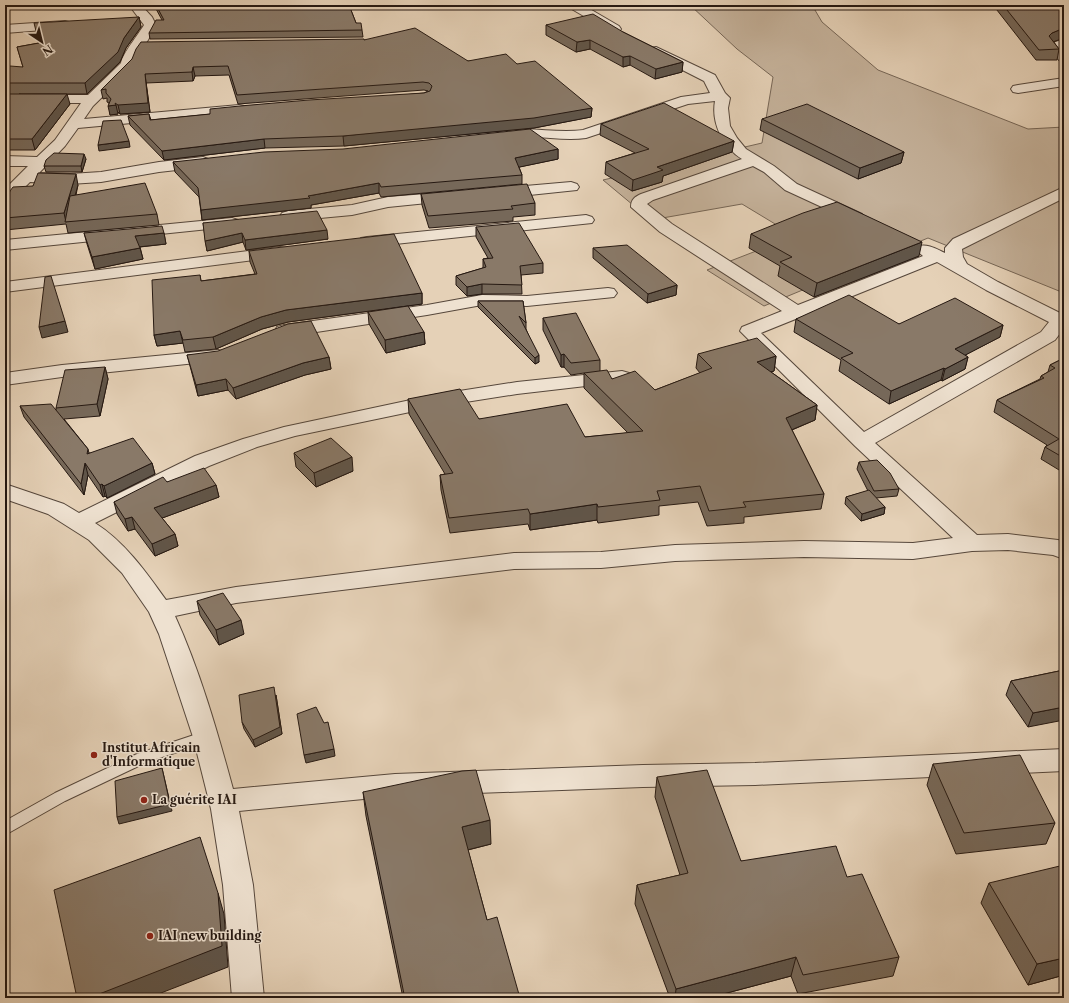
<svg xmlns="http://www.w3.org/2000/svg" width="1069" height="1003" viewBox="0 0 1069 1003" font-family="'Libre Caslon Text',serif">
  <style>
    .green { fill: #c5b29b; stroke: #766656 }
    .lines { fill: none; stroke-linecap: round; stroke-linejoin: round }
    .lane-casing { stroke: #56473b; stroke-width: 2 }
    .street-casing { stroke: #56473b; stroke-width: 2 }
    .lane { fill: #eee1d0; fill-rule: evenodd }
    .street { fill: #eee1d0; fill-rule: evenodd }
    .wall { fill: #766859; stroke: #261912 }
    .shaded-wall { fill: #605549; stroke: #261912 }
    .building { fill: #897968; stroke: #261912 }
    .poi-dot { fill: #8f2418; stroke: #eee1d0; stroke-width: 1.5 }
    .labels { text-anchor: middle; stroke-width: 3; stroke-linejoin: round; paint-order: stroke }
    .near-poi-label { font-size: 12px; font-weight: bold; fill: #261912; stroke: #eee1d0; text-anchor: start }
  </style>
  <rect width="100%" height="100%" fill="#e5d1b7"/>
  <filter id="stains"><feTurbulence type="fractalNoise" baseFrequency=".005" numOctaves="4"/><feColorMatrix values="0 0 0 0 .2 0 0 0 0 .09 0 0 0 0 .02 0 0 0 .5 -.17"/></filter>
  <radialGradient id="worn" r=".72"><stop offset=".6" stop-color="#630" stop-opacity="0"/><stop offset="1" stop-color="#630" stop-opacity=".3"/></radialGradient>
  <path class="green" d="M690 5H812L822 22 878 70 1028 129 1064 127V293L928 238 764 306 707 270 795 236 742 204 651 220 603 180 762 143 773 77 737 49Z"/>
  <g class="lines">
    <defs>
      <path id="lane" d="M206 731 211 733 213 737 211 741 147 762 65 801 5 835V821L55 793 137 754Z"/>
      <path id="street" d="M129 5H141L152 17 156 25 148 40 136 57 133 67 93 106 84 119 239 105 244 106 246 109 244 112 239 113 78 128 65 146 39 173 70 174 101 172 159 162 203 157 208 159 211 162 208 165 203 167 159 172 101 182 70 184 30 182 11 201 5 203V189L28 166H5V156L37 157 55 140 81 103H5V95H88L121 63C123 53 138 35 144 25Z
        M568 5H583L619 26 621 29 619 32H611L570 8Z
        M65 21 69 22 71 25 69 28 5 33V25Z
        M1064 39V61L1059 60 1048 47 1050 44Z
        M656 47 715 75 725 93 730 98 728 108 730 126 737 138 746 149 774 166 797 184 862 214 864 217 862 220 856 222 850 220 785 190 764 172 753 166 653 200 647 204 672 224 798 305 923 256 916 250 919 246C929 244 936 249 945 253V248L953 239 1064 187V198L962 249 963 257 967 264 998 282 1064 315V328L1055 340 875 443 977 535 1008 534 1058 540 1064 542V559L1053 555 1008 550 972 551 913 559 804 557 675 561 601 568 514 569 236 603 175 616C200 671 217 730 233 789L395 774 643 765 755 763 1064 749V771L755 785 643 787 395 796 239 811 253 885 264 998H232L223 885 211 809 193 737 159 634 149 612 122 573 89 540 48 514 5 499V484L64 504 79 513 195 456 243 439 284 427 434 395 517 382 622 371 629 373 632 377 629 381 517 394 434 407 295 436 257 447 209 466 95 523C125 542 146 572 166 600L236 587 514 553 601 552 675 545 804 541 913 543 953 538 855 446 740 331 742 327 782 311 660 232 631 207C631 199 635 197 641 194L742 159C723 147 711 123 715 101L688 104 586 138C567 141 549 137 530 137 519 137 509 141 499 138L497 135 499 132C527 125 555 134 583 130L681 97 710 93 704 81 651 54 649 51 651 48ZM937 262 986 290 1049 322 1041 332 864 432 761 333Z
        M1064 78V86L1018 93 1013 92 1011 89 1013 86 1018 85Z
        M571 182 577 184 579 187 577 190 501 198 495 196 493 193 495 190 501 188Z
        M451 192 457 194 459 197 457 200 388 207 352 215 288 221 282 219 280 216 282 213 288 211 352 205 388 197Z
        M586 215 592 217 594 220 592 223 367 247 361 246 359 242 361 238 367 237Z
        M232 218 238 220 240 223 238 226 5 250V240Z
        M280 247 286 248 289 252 286 256 5 292V282Z
        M608 288 614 289 617 293 614 297 527 306 482 305 427 315 284 337 277 335 275 331 277 327 284 325 427 305 482 295 527 296Z
        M218 350 225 352 228 356 225 360 62 377 5 385V373L62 365Z"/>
    </defs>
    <use href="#lane" class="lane-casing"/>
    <use href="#street" class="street-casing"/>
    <use href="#lane" class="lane"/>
    <use href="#street" class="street"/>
  </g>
  <path class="wall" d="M155 5H349L356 23 362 30 363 37 150 39 149 33 162 20 155 7Z
    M552 5H567V6Z
    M993 5H1064V38L1053 41 1059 49 1057 60H1036Z
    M139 17 141 27 126 48 120 62 87 94H19L70 104 35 150H5V73L23 67 17 47 39 43Z
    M546 25 623 32 683 62 682 72 655 79 630 65 623 67 590 49 576 52 546 35Z
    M364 40 468 61 517 64 592 108 591 117 534 128 344 146 265 148 164 160 130 125 128 116 149 114 151 120 424 93 428 91 424 90 238 104 229 75 195 76 193 81 146 83 150 112 120 114 118 112V114L110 115 109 103 107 102V98L103 99 101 90 132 59Z
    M762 119 904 152 901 163 858 179 760 130Z
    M601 124 734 141 732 152 663 176 662 182 632 191 605 174 606 162 635 153 600 135Z
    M558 149V159L519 167 522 175V184L381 197 379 193 311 205V208L202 220 199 197 175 172 173 162Z
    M86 159 82 172H46L44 166Z
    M78 185 76 195 157 214 159 225 68 233 66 224 5 230V207L33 186Z
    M421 194 535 203V215L513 217V221L429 228 422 205Z
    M203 223 328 239 246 250 243 242 207 251Z
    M476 227 543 263V273L521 275 522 294H482L467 296 456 285V276L483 268V259L488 258 476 237Z
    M84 233H164L166 244 140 247 143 259 95 269 87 244Z
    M751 234 919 256 814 297 778 276 780 266 749 248Z
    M593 248 677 285 676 295 647 303 593 258Z
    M249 251 422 293V304L288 322 262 329 216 349 185 352 183 343 157 346 154 335 200 275 201 281 255 274 250 262Z
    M478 301H523L526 323V329L539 362 535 364 478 307Z
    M368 312 424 332 425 344 386 353 369 324Z
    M543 318 600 360V371L612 379 655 390 700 373 696 368 698 354 776 356 774 371 771 372 817 405 815 420 792 430 824 494 821 509 744 517V523L707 526 698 502 659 506V515L598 523 597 520 530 530 528 524 450 533 441 490 440 475 445 474 409 414 408 399 479 419 585 437 628 433 584 388V373L571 375 564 367H561L543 330Z
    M796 319 899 324 1003 325 1000 337 965 355 968 357 965 369 942 381 941 380 889 404 839 371 841 360 794 332Z
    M187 355 329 357 331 369 305 375 236 399 228 390 198 396 190 366Z
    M1064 358V473L1041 459 1045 447 1047 445 994 412 997 400 1040 379 1041 376 1048 372 1050 365Z
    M105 367 108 379 100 416 64 419 88 449 89 453 152 463 155 474 107 498 105 496 103 497 88 475 84 495 24 417 20 406 56 410V408Z
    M294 453 353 471 316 487 296 467Z
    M859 462 899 489 897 496 876 498 885 507 884 514 861 521 845 504 846 497 868 491 857 469Z
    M167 482 216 485 219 497 162 518 175 534 178 546 155 556 135 529 128 531 117 514 114 502Z
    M197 601 244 634 219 645 200 615Z
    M1059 671 1028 727 1006 695 1011 681Z
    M276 695 282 734 255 747 244 729 242 722Z
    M933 764 1055 823 1046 844 956 854 927 785Z
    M657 777 741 861 847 877 899 957 893 976 798 994 791 976 708 998H670L635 904 637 885 680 875 655 797Z
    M363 792 491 844 468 850 487 920 403 998 366 816Z
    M989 883 1064 975 1028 985 981 903Z"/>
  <path class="shaded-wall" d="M139 17 141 27 126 48 120 62 87 94 85 83 124 38Z
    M1064 28V38L1050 43 1049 36 1052 33Z
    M590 40V49L576 52 577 42Z
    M630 56V65L623 67V57Z
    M683 62 682 72 655 79 656 69Z
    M193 67 195 76 193 81 192 72Z
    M145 74 150 112 120 114 118 105Z
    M67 94 70 104 35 150 32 139Z
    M116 105 118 114 110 115 108 106Z
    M592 108 591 117 534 128 344 146 343 136Z
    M264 139 265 148 164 160 162 151Z
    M129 141 130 147 99 151 98 145Z
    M734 141 732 152 663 176 662 182 632 191 633 180 657 167Z
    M558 149V159L515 168V158Z
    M904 152 901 163 858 179 860 168Z
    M84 154 86 159 82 172 81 166Z
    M76 174 78 185 68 221 66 222 64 213Z
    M379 183V193L311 205V208L202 220 201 210 308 196Z
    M327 230 328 239 246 250 245 240Z
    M164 233 166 244 138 247 135 236Z
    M242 233 243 242 207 251 205 241Z
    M922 242 919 256 814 297 817 283Z
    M140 248 143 259 95 269 92 257Z
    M482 284V294L467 296V287Z
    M677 285 676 295 647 303 648 294Z
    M422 293V304L288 322 262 329 216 349 213 337 261 317 286 310Z
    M65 321 68 332 42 338 39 327Z
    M1003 325 1000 337 952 362 955 349Z
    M180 331 183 343 157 346 154 335Z
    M424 332 425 344 386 353 385 340Z
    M564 354V367H561V355Z
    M539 355V362L535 364V358Z
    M776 356 774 371 755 376 757 362Z
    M329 357 331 369 305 375 236 399 233 388 303 363Z
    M968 357 965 369 942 381 945 369Z
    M105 367 108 379 100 416 97 404Z
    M944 368 941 380 889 404 891 391Z
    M226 379 228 390 198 396 196 385Z
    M817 405 815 420 784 433 786 418Z
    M352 457 353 471 316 487 314 473Z
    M85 463 88 475 84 495 81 484Z
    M152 463 155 474 107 498 104 486Z
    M102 484 105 496 103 497 100 485Z
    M216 485 219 497 157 520 154 508Z
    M597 504V520L530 530V514Z
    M885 507 884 514 861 521 862 514Z
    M132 517 135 529 128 531 125 519Z
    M175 534 178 546 155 556 152 544Z
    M241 620 244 634 219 645 216 630Z
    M276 695 282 734 255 747 253 740Z
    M1064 707V720L1028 727 1033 713Z
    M334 749 335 756 306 763 304 755Z
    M162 768 172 811 119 824 117 817Z
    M490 820 491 844 463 851 462 827Z
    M218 893 224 914 228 967 148 998H89Z
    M796 957 791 976 708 998H675L676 989Z
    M1064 958V975L1028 985 1037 964Z"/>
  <path class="building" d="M156 5H349L356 23H361L362 30 149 33 156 20H164Z
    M1003 5H1064V28L1052 33 1049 36 1059 49 1039 50Z
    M593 14 623 32 683 62 656 69 630 56 623 57 590 40 577 42 546 25Z
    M139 17 124 38 118 52 85 83H5V73L10 66 23 67 17 47 39 43 34 23Z
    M415 28 468 61 506 54 517 64 535 61 592 108 534 118 343 136 264 139 162 151 128 116 149 114 150 120 210 114V109L240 106 309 100 424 93 430 91 432 86 429 83 423 82 237 95 228 66 193 67 192 72 145 74 148 103 118 105 115 103 116 105 108 106 111 99 106 93V89L101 90 132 59 136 49 141 42 364 39V40Z
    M5 94H67L32 139H5Z
    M664 103 734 141 657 167 663 170 633 180 606 162 649 149 601 124Z
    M807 104 904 152 860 168 762 119Z
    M121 120 129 141 98 145 103 121Z
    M530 129 558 149 515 158 522 175 381 187 379 183 308 196 310 198 201 210 198 188 173 162 264 152 343 149Z
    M54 153 84 154 81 166H44L46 160Z
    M38 173 76 174 64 213 5 218V207L10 191 13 187 33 186Z
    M145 183 157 214 65 222 70 196Z
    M527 184 535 203 511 206 513 209 428 216 421 194Z
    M837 202 922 242 817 283 780 262 792 257 751 234 803 213Z
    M317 211 327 230 245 240 242 233 205 241 203 223Z
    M519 223 543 263 520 266 522 285 482 284 467 287 456 276 486 267 483 259 493 258 476 227Z
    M162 226 164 233 135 236 140 248 92 257 84 233Z
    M394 234 422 293 286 310 261 317 213 337 183 340 180 331 154 335 152 280 200 275 201 281 257 274 249 251Z
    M627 245 677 285 648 294 593 248Z
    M51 276 65 321 39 327 45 277Z
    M849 295 899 324 955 298 1003 325 955 349 968 357 945 369 944 368 891 391 841 358 853 353 796 319Z
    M478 301H523L526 323 519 316 539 355 535 358Z
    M408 306 424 332 385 340 368 312Z
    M576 313 600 360 571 363 564 354 561 355 543 318Z
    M311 321 329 357 303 363 233 388 226 379 196 385 187 355 218 351 288 324Z
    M757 338 776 356 757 362 817 405 786 418 824 494 743 502 746 507 709 511 700 486 657 491 660 500 598 507 597 504 530 514 528 509 449 518 440 475 453 473 408 399 460 389 479 419 567 404 585 437 643 431 584 373 607 370 612 379 635 371 655 390 712 368 698 354Z
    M1064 358V458L1045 447 1059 439 997 400 1044 378 1041 376 1055 368 1050 365Z
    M105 367 97 404 56 408 65 370Z
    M51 404 88 449 87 454 133 438 152 463 104 486 102 484 100 485 85 463 81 484 20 406Z
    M331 438 352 457 314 473 294 453Z
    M877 460 890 473 899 489 874 491 859 462Z
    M204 468 216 485 154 508 175 534 152 544 132 517 125 519 114 502 163 477 167 482Z
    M869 490 885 507 862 514 846 497Z
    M223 593 241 620 216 630 197 601Z
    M1059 671 1064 678V707L1033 713 1011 681Z
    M274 687 280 727 253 740 242 722 239 695Z
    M316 707 324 723 328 722 334 749 304 755 297 714Z
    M1020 755 1055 823 964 833 933 764Z
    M162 768 170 804 117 817 115 781Z
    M476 770 490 820 462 827 487 920 497 917 520 998H403L402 994H404L363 792 462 771Z
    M707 770 741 861 836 846 847 877 862 874 899 957 803 975 796 957 676 989 637 885 688 873 657 777Z
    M200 837 218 893 222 946 89 998H77L54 890Z
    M1064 865V958L1037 964 989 883Z"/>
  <g class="poi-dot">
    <circle cx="94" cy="755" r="4"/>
    <circle cx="144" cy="800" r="4"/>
    <circle cx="150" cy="936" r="4"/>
  </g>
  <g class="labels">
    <g class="near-poi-label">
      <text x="102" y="752">Institut Africain<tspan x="102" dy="14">d'Informatique</tspan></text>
      <text x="152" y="804">La guérite IAI</text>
      <text x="158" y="940">IAI new building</text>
    </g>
  </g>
  <rect width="1069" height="1003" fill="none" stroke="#e5d1b7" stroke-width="20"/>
  <rect x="6" y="6" width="1057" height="991" fill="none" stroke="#261912" stroke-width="2"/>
  <rect x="10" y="10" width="1049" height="983" fill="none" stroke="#261912"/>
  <g transform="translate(42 42) rotate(145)" stroke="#eee1d0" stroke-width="3" paint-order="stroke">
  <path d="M0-3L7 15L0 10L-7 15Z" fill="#261912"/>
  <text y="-6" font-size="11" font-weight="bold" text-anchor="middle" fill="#261912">N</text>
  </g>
  <rect width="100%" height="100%" filter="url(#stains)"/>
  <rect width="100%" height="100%" fill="url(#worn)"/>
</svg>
